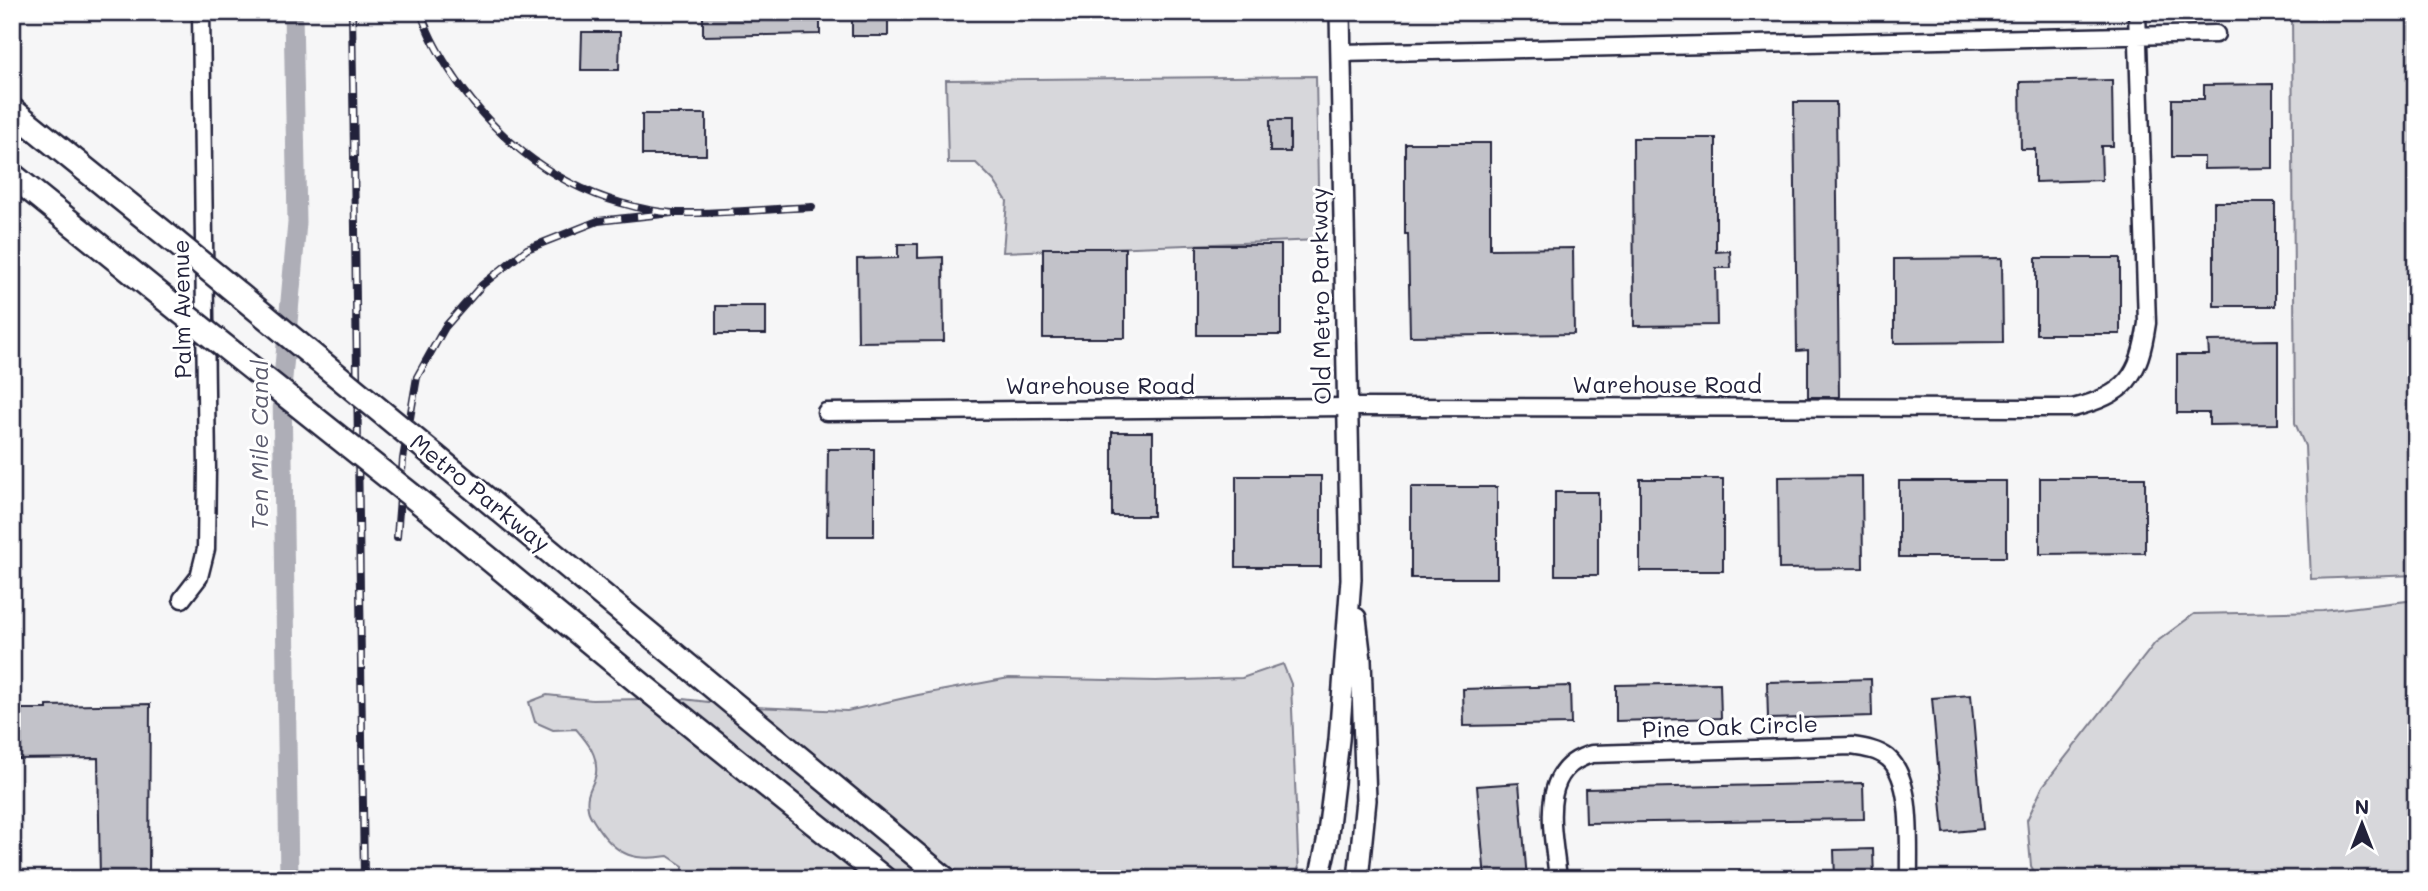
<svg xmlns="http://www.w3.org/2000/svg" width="2428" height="891" viewBox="0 0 2428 891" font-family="Mali,sans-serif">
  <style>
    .green { fill: #d7d7db; stroke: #7c7c8b; stroke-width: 2 }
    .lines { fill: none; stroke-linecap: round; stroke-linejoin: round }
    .canal { stroke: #aeaeb7; stroke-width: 19 }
    .building { fill: #c2c2c9; stroke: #22223b; stroke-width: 2 }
    .minor-casing { stroke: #22223b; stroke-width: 21 }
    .tertiary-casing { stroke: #22223b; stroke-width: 24 }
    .secondary-casing { stroke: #22223b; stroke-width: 28 }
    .minor { stroke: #fff; stroke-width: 16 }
    .tertiary { stroke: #fff; stroke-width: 19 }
    .secondary { stroke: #fff; stroke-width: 23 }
    .rail-casing { stroke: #22223b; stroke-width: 8 }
    .rail { stroke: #fff; stroke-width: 5; stroke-dasharray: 16; stroke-linecap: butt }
    .secondary-bridge-casing { stroke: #22223b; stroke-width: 28; stroke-linecap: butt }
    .secondary-bridge { stroke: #fff; stroke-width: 23 }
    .labels { text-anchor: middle; stroke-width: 6; stroke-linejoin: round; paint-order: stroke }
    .street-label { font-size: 23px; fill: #22223b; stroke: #fff }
    .water-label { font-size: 24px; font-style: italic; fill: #5a5a6d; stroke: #fff }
  </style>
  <rect width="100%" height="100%" fill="#f6f6f7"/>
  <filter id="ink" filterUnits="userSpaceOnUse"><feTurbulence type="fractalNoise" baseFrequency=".0143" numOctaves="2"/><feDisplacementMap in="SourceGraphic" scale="14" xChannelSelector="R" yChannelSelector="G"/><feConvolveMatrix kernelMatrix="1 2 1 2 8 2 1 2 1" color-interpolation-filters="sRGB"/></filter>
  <g filter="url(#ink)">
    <path class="green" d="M2292 12H2416V575L2311 579 2305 446 2295 423Z
      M1316 76 1319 240 1003 252 1007 201 994 181 976 163H948L946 80Z
      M2416 600V879H2038L2031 866 2027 820 2043 786 2155 643 2194 614 2323 611Z
      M1283 664 1291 684 1299 879H961L753 707 847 711 918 695 1009 678 1156 681 1242 678Z
      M547 695 592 700 643 699 868 879H683V866L668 856C635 861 618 857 598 828 595 822 589 816 588 809 585 791 594 786 596 773 598 754 587 742 576 729L553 730 535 722 529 702Z
      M674 698 717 703 929 879H900Z"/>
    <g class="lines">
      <path class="canal" d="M289 879 282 389 297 223 293 12"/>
    </g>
    <path class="building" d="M703 12H820V34L703 36Z
      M852 12H888V36H852Z
      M582 32H620L619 70H581Z
      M2112 80 2113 146H2101L2102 180 2035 182V149H2021L2020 82Z
      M2273 84V168L2204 169V157H2172V99H2204V85Z
      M1794 102H1836L1839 397H1808V350L1797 351Z
      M642 114H706V155H642Z
      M1270 120H1290V152H1270Z
      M1633 138H1716V252L1730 251 1731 268H1716L1717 325 1634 326Z
      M1405 143H1490V249L1573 248 1574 334 1410 336 1408 234H1405Z
      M2214 202H2275V306H2214Z
      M898 244H918V258L943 257 944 341 858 342 857 259 898 258Z
      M1197 245H1281V335H1197Z
      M1043 248H1125V338H1043Z
      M2002 258 2003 342 1894 343V259Z
      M2036 258H2120V334H2036Z
      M716 306H766V334H716Z
      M2278 340V424L2209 425V413H2177V355H2209L2208 341Z
      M1112 432H1153V516H1112Z
      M828 449H874V536H827Z
      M1236 476H1321V567H1236Z
      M1862 476 1863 568 1779 569 1778 477Z
      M2040 478H2145V553L2040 554Z
      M1640 479H1723V571H1640Z
      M1899 481H2006V557H1899Z
      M1411 487H1497V578H1411Z
      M1555 492H1598V575H1555Z
      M1871 679 1872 716 1768 719 1767 682Z
      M1720 683 1721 718 1616 721V685Z
      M1570 686 1571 724 1464 726 1463 689Z
      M1971 695 1983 829 1944 833 1932 698Z
      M150 704 149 879H100L98 758 12 759V709H47V706Z
      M1519 783 1527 879H1485L1477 786Z
      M1863 783 1864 819 1586 823 1585 789Z
      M1873 849 1874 879H1835L1834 850Z"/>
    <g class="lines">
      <defs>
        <path id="minor" d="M1341 53 2216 34
          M826 412 1348 407 2073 408C2127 394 2139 377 2147 323L2137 12
          M182 599 199 577 206 549 207 468 201 12
          M1558 879C1554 834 1535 769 1592 754L1852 746C1865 748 1878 750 1888 758 1914 780 1908 847 1909 879"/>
        <path id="tertiary" d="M1356 618 1361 660 1366 800 1358 879
          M1319 879 1327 842 1339 740 1351 579 1340 12"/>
        <path id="secondary" d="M12 110 174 241
          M12 175 180 311
          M436 457 945 879
          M436 515 642 685 884 879"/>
      </defs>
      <use href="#minor" class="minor-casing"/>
      <use href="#tertiary" class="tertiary-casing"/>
      <use href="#secondary" class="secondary-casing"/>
      <use href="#minor" class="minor"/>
      <use href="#tertiary" class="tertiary"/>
      <use href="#secondary" class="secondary"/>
      <defs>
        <path id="rail" d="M352 12 364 879
          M421 12C427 33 438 52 449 69 490 133 548 182 621 203 638 208 656 212 673 213 719 214 766 209 812 207
          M397 537 403 459 417 377 445 327 482 285 527 249 598 221 672 213"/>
      </defs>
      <use href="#rail" class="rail-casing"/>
      <use href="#rail" class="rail"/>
      <defs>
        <path id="secondary-bridge" d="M174 241 436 457
          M180 311 436 515"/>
      </defs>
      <use href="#secondary-bridge" class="secondary-bridge-casing"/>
      <use href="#secondary-bridge" class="secondary-bridge"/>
    </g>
  </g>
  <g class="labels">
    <g class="street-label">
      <text transform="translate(1321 296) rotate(-91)" y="8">Old Metro Parkway</text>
      <text transform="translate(182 309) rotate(-91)" y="8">Palm Avenue</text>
      <text x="1667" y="393">Warehouse Road</text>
      <text x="1100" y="394">Warehouse Road</text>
      <text transform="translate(480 493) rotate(39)" y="8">Metro Parkway</text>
      <text transform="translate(1730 727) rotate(-2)" y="8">Pine Oak Circle</text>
    </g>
    <g class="water-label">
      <text transform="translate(260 445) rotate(-90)" y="8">Ten Mile Canal</text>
    </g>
  </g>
  <rect width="2428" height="891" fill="none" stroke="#fff" stroke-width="42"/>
  <rect x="21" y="21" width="2386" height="849" fill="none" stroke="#22223b" stroke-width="2.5" filter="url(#ink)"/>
  <g transform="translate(2362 824)" stroke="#ffffff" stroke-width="5" paint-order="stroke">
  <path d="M0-5L12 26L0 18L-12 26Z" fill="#22223b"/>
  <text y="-10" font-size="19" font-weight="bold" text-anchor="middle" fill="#22223b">N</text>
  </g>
</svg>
